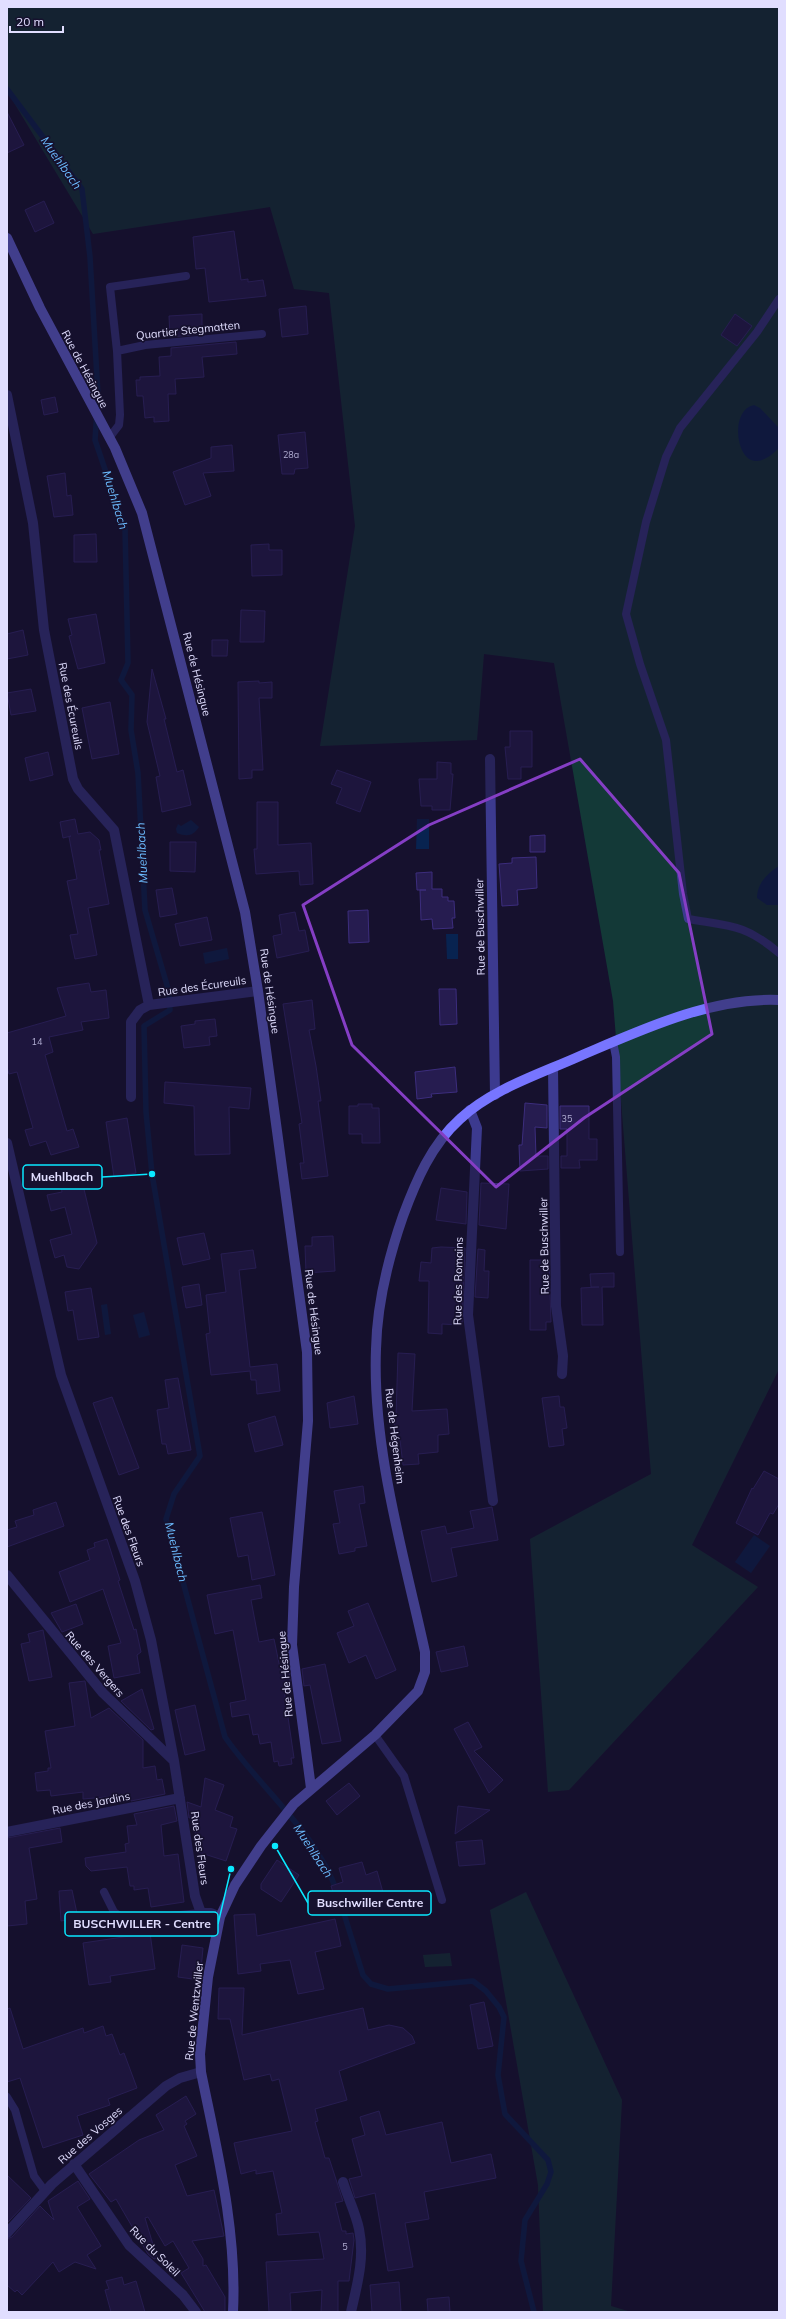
<svg xmlns="http://www.w3.org/2000/svg" width="786" height="2319" viewBox="0 0 786 2319" font-family="Mulish,sans-serif">
  <style>
    .green { fill: #133937 }
    .water { fill: #082350 }
    .lines { fill: none; stroke-linecap: round; stroke-linejoin: round }
    .stream { stroke: #082350; stroke-width: 5.5 }
    .building { fill: #261c50; stroke: #3c2d7d }
    .lane { stroke: #3c3a8f; stroke-width: 8 }
    .street { stroke: #3c3a8f; stroke-width: 10 }
    .secondary { stroke: #7775ff; stroke-width: 10 }
    .marked { fill: none; stroke: #853ec5; stroke-width: 3; stroke-linejoin: round }
    .labels { text-anchor: middle; stroke-width: 3.5; stroke-linejoin: round; paint-order: stroke }
    .number-label { font-size: 9px; fill: #b2aed3 }
    .street-label { font-size: 11px; fill: #e1deff; stroke: #16112e }
    .water-label { font-size: 12px; font-style: italic; fill: #6cbcff; stroke: #16112e }
    .leader { fill: none; stroke: #0ae8ff; stroke-width: 1.5 }
    .callout-dot { fill: #0ae8ff; stroke: #16112e; stroke-width: 1.5 }
    .callout { fill: #16112e; stroke: #0ae8ff; stroke-width: 1.5 }
    .callout-label { font-size: 12px; text-anchor: middle; font-weight: bold; fill: #e1deff }
  </style>
  <rect width="100%" height="100%" fill="#16112e"/>
  <path class="green" d="M7 7H779V1369L692 1545 758 1587 569 1790 548 1792 530 1539 651 1474 613 1001 554 663 484 654 477 740 320 746 355 526 329 293 294 289 270 207 93 234 7 91Z
    M526 1892 622 2100 611 2306 631 2312H543L538 2185 490 1910Z
    M450 1953 452 1966 425 1967 423 1955Z"/>
  <path class="water" d="M754 405 760 408 779 428V448C773 454 766 460 757 461 736 463 729 410 754 405Z
    M417 819H429V849H416Z
    M191 820 199 827C193 836 187 837 177 833L176 829 178 824 181 826Z
    M779 866V905H767L757 898C757 884 767 873 779 866Z
    M446 934H458V959H447Z
    M227 948 229 959 205 964 203 953Z
    M107 1304 111 1334 105 1335 101 1305Z
    M144 1312 150 1335 139 1338 133 1315Z
    M754 1535 770 1546 751 1573 735 1562Z"/>
  <g class="lines">
    <path class="stream" d="M7 89 82 189 90 257 98 395 95 440 125 528 128 663 121 680 132 695 131 730 138 773 145 910 169 992 170 1010 144 1026 146 1112 152 1174 200 1456 174 1494 166 1519 225 1737C260 1788 317 1833 337 1892
      M341 1904 363 1975 371 1984 388 1989 473 1981 486 1991 499 2007 504 2017 498 2075 505 2114 548 2160 551 2172 547 2184 525 2220 521 2261 534 2312"/>
  </g>
  <path class="building" d="M7 112 24 145 7 153Z
    M44 201 54 223 35 232 25 210Z
    M234 231 241 280 248 279V282L263 280 266 296 209 302 205 268 196 269 193 237Z
    M306 306 308 334 282 337 279 309Z
    M202 314V334L170 337 169 316Z
    M735 314 752 326 737 346 721 335Z
    M236 342 237 354 202 357 204 377 175 379 176 394H168L169 421 154 422V417L145 418 143 396H137L136 380H140V377L160 376 159 357 171 356V348Z
    M55 397 58 412 44 415 41 400Z
    M305 432 308 468 295 469 294 474H282L278 435Z
    M232 445 234 471 203 473 211 496 185 505 173 472 211 458V447Z
    M65 473 67 496 71 495 73 515 54 517 47 476Z
    M96 534 97 562H74V535Z
    M269 544V550H282V575L252 576 251 545Z
    M241 610 265 611 264 642H240Z
    M96 614 105 663 78 669 69 636 72 635 68 619Z
    M23 630 28 655 7 659V634Z
    M212 640H228L227 656H212Z
    M152 669 166 719H164L177 772 183 770 191 805 162 812 156 777 160 776 147 722Z
    M259 681V683L272 682V698H259L263 770H252V778L239 779 238 682Z
    M31 689 36 711 11 715 7 693Z
    M110 702 119 754 92 759 82 708Z
    M510 731H532V767H521V779H508L505 747H510Z
    M48 752 53 775 30 781 25 758Z
    M437 762 451 763V774H453L450 810H432V806H421L419 779H437Z
    M337 770 371 782 360 812 336 803 342 788 331 784Z
    M257 802H278V845L311 843 313 884 300 885 299 871 256 874 254 849H257Z
    M75 819 78 834 90 832 99 840 101 850H99L109 904 88 908 97 955 75 959 70 935 78 934 67 881 77 879 69 837 71 836 63 838 60 822Z
    M545 835V852H530V836Z
    M170 842H196L195 872 170 871Z
    M536 857 537 888 517 890 518 905 502 906 499 864 512 863V858Z
    M432 872V889H442V897H448V901H454L455 918H452L453 928 433 929 432 919 421 920 420 890H426H417L416 873Z
    M172 888 177 914 160 917 156 890Z
    M368 910 369 942 349 943 348 911Z
    M295 912 299 931 305 930 309 951 277 958 273 936 282 934 279 915Z
    M207 917 212 940 180 946 175 924Z
    M89 983 91 992 106 990 109 1018 81 1022 83 1030 49 1037 53 1052 45 1055 67 1131 73 1129 79 1147 51 1155 46 1141 30 1146 25 1130 33 1128 17 1072 9 1074 7 1067V1033L66 1016 57 988Z
    M439 989H456L457 1024 440 1025Z
    M312 1000 315 1029 309 1030 316 1066 321 1101H318L328 1176 302 1179 300 1163H304L299 1124 302 1123 283 1004Z
    M215 1019 217 1036 209 1037 210 1045 184 1048 181 1026 195 1024V1021Z
    M455 1067 457 1092 431 1094 432 1097 417 1099 415 1072Z
    M165 1082 251 1088 249 1109 229 1107 230 1154 195 1155 194 1106 164 1103Z
    M525 1103 547 1105V1128L535 1127 536 1156H548V1169L520 1171 519 1145H522Z
    M358 1104H372V1108H379L380 1143H362V1134H349V1106H358Z
    M560 1106H589V1139H597V1160H579L580 1168H561V1156H567V1129H560Z
    M127 1118 136 1173 114 1177 106 1122Z
    M82 1181 97 1243 79 1269 67 1267 64 1255 55 1258 50 1240 72 1234 65 1207 51 1211 47 1195 62 1192 61 1185Z
    M481 1183 509 1184 506 1229 479 1225Z
    M441 1188 467 1192 466 1224 436 1220Z
    M204 1233 210 1259 183 1265 177 1238Z
    M333 1236 335 1271 306 1273 305 1246H312V1237Z
    M441 1247 465 1248 462 1325 442 1324V1334L428 1333 429 1281H419L421 1262 431 1263 432 1248Z
    M478 1249 485 1250 484 1271H489L488 1298 475 1297Z
    M253 1250 256 1268 239 1270 250 1367 277 1364 280 1391 257 1394 256 1380H251L250 1371 211 1375 206 1334 210 1333 206 1295 226 1292 221 1254Z
    M530 1260H549L551 1322H546V1330H530Z
    M614 1273V1287H602L603 1325H582L581 1288 599 1287H591L590 1274Z
    M199 1284 202 1305 186 1308 182 1287Z
    M91 1288 99 1337 78 1340 73 1310 68 1311 65 1292Z
    M398 1353 415 1354 412 1411 447 1409 449 1434 438 1435V1452L418 1454 419 1464 403 1465 400 1440H395L394 1418 396 1417Z
    M178 1378 191 1450 168 1454 166 1444H162L157 1410 169 1408 165 1380Z
    M354 1396 358 1424 330 1428 327 1403Z
    M559 1396 560 1407H564L567 1428 562 1429 564 1445 549 1447 542 1398Z
    M112 1397 139 1468 119 1475 93 1403Z
    M275 1416 283 1445 255 1452 248 1424Z
    M764 1471 779 1479V1504L773 1514 770 1513 758 1535 736 1523 752 1488 753 1489Z
    M363 1486 365 1503 359 1504 367 1546 355 1548V1551L339 1554 333 1524 340 1523 334 1491Z
    M56 1502 64 1526 7 1547V1530L17 1527 15 1521 34 1515 33 1510Z
    M492 1507 498 1540 451 1548 457 1576 432 1582 421 1531 445 1526 447 1534 474 1528 470 1511Z
    M262 1512 275 1575 252 1580 248 1555 238 1557 230 1518Z
    M107 1539 120 1580 118 1581 134 1630 136 1629 141 1652 137 1655 140 1673 114 1678 108 1646 121 1643 103 1589 70 1602 59 1572 90 1560 87 1550 95 1547 94 1543Z
    M260 1585 262 1598 251 1600 259 1642 274 1639 281 1673 289 1671 291 1689 284 1690 294 1758H291L292 1764 279 1766 278 1761 274 1762 271 1742 260 1744 258 1734 253 1735 249 1714 232 1717 230 1703 246 1700 233 1630 215 1634 207 1595Z
    M368 1603 396 1670 376 1679 366 1655 349 1663 337 1633 354 1626 348 1611Z
    M76 1604 83 1624 62 1632 51 1613Z
    M43 1630 52 1677 29 1681 21 1644 30 1642 28 1634Z
    M464 1646 468 1666 441 1672 436 1652Z
    M325 1664 341 1741 322 1744 310 1685 304 1686 302 1669Z
    M85 1681 91 1718 109 1708 143 1740V1768L155 1766 157 1780 162 1779 165 1794 131 1801 129 1795 83 1799V1792L51 1796 50 1790 37 1791 35 1773 48 1771V1768H51L45 1731 75 1726 69 1683Z
    M142 1689 154 1729 151 1730 121 1701Z
    M195 1705 205 1750 185 1755 175 1710Z
    M468 1722 482 1747 474 1751 503 1780 489 1793 454 1729Z
    M205 1778 224 1785 215 1810 233 1817 230 1827 237 1829 226 1861 198 1852 193 1817 189 1818 187 1802 201 1807Z
    M349 1783 360 1796 337 1815 326 1801Z
    M174 1806 177 1821 161 1825 164 1856 178 1854 184 1902 151 1907 148 1888 134 1890V1886H130L127 1867 91 1871 86 1866 85 1858 126 1852 125 1844 129 1843 127 1826 137 1825 134 1814Z
    M458 1806 490 1810 455 1834Z
    M60 1828 62 1842 29 1848 37 1899 25 1901 27 1924 7 1926V1838Z
    M482 1840 485 1864 459 1866 456 1842Z
    M277 1860 299 1875 281 1902 261 1889V1884Z
    M362 1862 366 1875 377 1871 384 1896 339 1911 331 1886 343 1882 339 1868Z
    M72 1890 78 1918 61 1921 59 1891Z
    M255 1914 257 1936 335 1919 341 1946 315 1952 324 1989 298 1994 290 1960 260 1964 261 1971 238 1974 234 1915Z
    M150 1933 155 1969 110 1976 111 1982 89 1985 83 1943Z
    M182 1945 203 1948 200 1980 178 1977Z
    M219 1988H244L242 2035 363 2008 368 2030 389 2025 403 2028 412 2036 415 2043 339 2071 347 2100 315 2109 318 2121 315 2122 325 2158H329L343 2201 335 2203 342 2231H346V2234L353 2233 354 2240 349 2281H338V2312H321L322 2290 290 2293 291 2312H269L266 2262 324 2259 319 2232 278 2235 276 2214 282 2213 273 2171 256 2174V2170L241 2174 234 2143 292 2131 279 2079 272 2081 270 2074 244 2080 230 2019H218Z
    M484 2002 493 2046 478 2049 470 2005Z
    M10 2008 23 2049 83 2028 84 2033 103 2026 106 2036 112 2034 120 2055 124 2053 137 2088 108 2099 110 2105 77 2116 83 2135 43 2148 20 2078 7 2082V2009Z
    M186 2096 196 2114 185 2121 187 2124 184 2126 197 2156 175 2165 187 2196 214 2190 224 2236 192 2241 203 2259V2266L206 2265 225 2297V2312H205L181 2273 189 2268 173 2241 165 2246 148 2217 145 2218 157 2258 154 2259 148 2254 116 2199 111 2202 89 2174 139 2140 164 2130 156 2115Z
    M379 2111 386 2135 442 2122 451 2163 491 2154 496 2178 424 2192 429 2219 405 2223 413 2267 388 2271 375 2193 355 2198 349 2179 362 2176 352 2139 365 2135 360 2117Z
    M7 2175 31 2198 7 2223Z
    M78 2181 90 2199 77 2207 101 2246 87 2255 96 2269 75 2262 59 2272 53 2262 22 2295 17 2290 15 2292 7 2285V2239L12 2237 40 2206 54 2220 48 2201Z
    M122 2277 124 2285 136 2281 145 2312H111L105 2290 109 2289 106 2281Z
    M399 2282 401 2312H372L370 2285Z
    M449 2297 450 2312H428L427 2299Z"/>
  <g class="lines">
    <path class="lane" d="M779 299 757 332 680 428 666 457 646 522 626 614 640 664 666 740 683 894 688 919C729 926 745 924 779 953
      M117 351 110 287 186 276
      M109 438 119 425 120 415 117 351 145 345 262 334
      M613 1042 616 1057 620 1252
      M375 1735 404 1776 442 1900
      M104 1892 114 1912 126 1920 201 1913
      M7 2097 15 2110 34 2176 45 2191"/>
    <path class="street" d="M7 395 33 523 44 630 73 779 78 789 114 830 149 1005 258 991
      M490 759 495 1095
      M553 1068 556 1306 563 1356 562 1374
      M131 1097V1022L140 1010 149 1005
      M470 1110 477 1128 468 1315 493 1501
      M7 1143 61 1375 135 1581 151 1640 174 1761 195 1896 201 1913H211L220 1917
      M7 1575 103 1693 174 1761
      M7 1832 180 1798
      M74 2164 129 2245 183 2295 196 2312
      M343 2182C348 2198 356 2214 359 2229 365 2258 357 2285 351 2312
      M7 2233 52 2184 166 2086 180 2078 201 2072"/>
    <path class="secondary" d="M7 238 40 308 115 448 142 513 245 912 258 991 307 1352 308 1421 294 1587 292 1645 311 1788
      M233 2312C237 2230 217 2151 201 2072L200 2054 208 1977 220 1917 235 1885 261 1846 294 1804 375 1735 418 1691 425 1672V1652C404 1555 372 1449 376 1349 377 1303 388 1259 403 1216 416 1181 431 1145 460 1119 492 1089 540 1074 580 1056 641 1030 711 997 779 1000"/>
  </g>
  <path d="M0 0H786V2319H0ZM580 759 679 873 712 1034 584 1118 496 1187 352 1045 303 905 429 825Z" fill="#16112e" fill-opacity=".55" fill-rule="evenodd"/>
  <path class="marked" d="M580 759 679 873 712 1034 584 1118 496 1187 352 1045 303 905 429 825Z"/>
  <g class="labels">
    <g class="number-label">
      <text x="291" y="458">28a</text>
      <text x="37" y="1045">14</text>
      <text x="567" y="1122">35</text>
      <text x="345" y="2250">5</text>
    </g>
    <g class="street-label">
      <text transform="translate(188 330) rotate(-6)" y="4">Quartier Stegmatten</text>
      <text transform="translate(85 369) rotate(62)" y="4">Rue de Hésingue</text>
      <text transform="translate(197 674) rotate(76)" y="4">Rue de Hésingue</text>
      <text transform="translate(71 706) rotate(79)" y="4">Rue des Écureuils</text>
      <text transform="translate(480 927) rotate(-91)" y="4">Rue de Buschwiller</text>
      <text transform="translate(202 986) rotate(-8)" y="4">Rue des Écureuils</text>
      <text transform="translate(270 991) rotate(82)" y="4">Rue de Hésingue</text>
      <text transform="translate(544 1246) rotate(-91)" y="4">Rue de Buschwiller</text>
      <text transform="translate(458 1281) rotate(-89)" y="4">Rue des Romains</text>
      <text transform="translate(314 1312) rotate(83)" y="4">Rue de Hésingue</text>
      <text transform="translate(395 1436) rotate(83)" y="4">Rue de Hégenheim</text>
      <text transform="translate(129 1531) rotate(70)" y="4">Rue des Fleurs</text>
      <text transform="translate(95 1664) rotate(49)" y="4">Rue des Vergers</text>
      <text transform="translate(285 1674) rotate(-95)" y="4">Rue de Hésingue</text>
      <text transform="translate(91 1803) rotate(-11)" y="4">Rue des Jardins</text>
      <text transform="translate(200 1848) rotate(82)" y="4">Rue des Fleurs</text>
      <text transform="translate(194 2011) rotate(-84)" y="4">Rue de Wentzwiller</text>
      <text transform="translate(90 2135) rotate(-41)" y="4">Rue des Vosges</text>
      <text transform="translate(155 2251) rotate(45)" y="4">Rue du Soleil</text>
    </g>
    <g class="water-label">
      <text transform="translate(61 163) rotate(55)" y="4">Muehlbach</text>
      <text transform="translate(115 500) rotate(73)" y="4">Muehlbach</text>
      <text transform="translate(142 853) rotate(-93)" y="4">Muehlbach</text>
      <text transform="translate(176 1552) rotate(76)" y="4">Muehlbach</text>
      <text transform="translate(313 1851) rotate(57)" y="4">Muehlbach</text>
    </g>
  </g>
  <path class="leader" d="M152 1174L102 1177M275 1846L308 1903M231 1869L218 1924"/>
  <g class="callout-dot">
    <circle cx="152" cy="1174" r="4"/>
    <circle cx="275" cy="1846" r="4"/>
    <circle cx="231" cy="1869" r="4"/>
  </g>
  <g class="callout">
    <rect x="23" y="1165" width="79" height="24" rx="4"/>
    <rect x="308" y="1891" width="123" height="24" rx="4"/>
    <rect x="65" y="1912" width="153" height="24" rx="4"/>
  </g>
  <g class="callout-label">
    <text x="62" y="1181">Muehlbach</text>
    <text x="370" y="1907">Buschwiller Centre</text>
    <text x="142" y="1928">BUSCHWILLER - Centre</text>
  </g>
  <rect width="786" height="2319" fill="none" stroke="#e1deff" stroke-width="16"/>
  <path d="M10 26v6h53v-6" fill="none" stroke="#e1deff" stroke-width="2"/>
  <text x="16" y="26" font-size="12" fill="#e1deff" stroke="#16112e" stroke-width="3" paint-order="stroke">20 m</text>
</svg>
